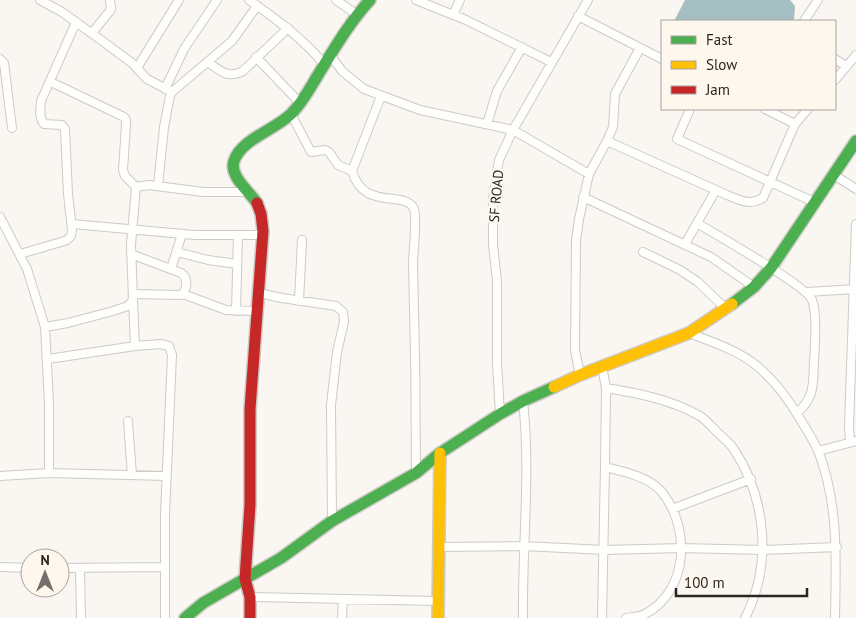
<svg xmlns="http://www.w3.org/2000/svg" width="856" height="618" viewBox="0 0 856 618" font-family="'PT Sans',sans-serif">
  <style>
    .water { fill: #a5bfc2 }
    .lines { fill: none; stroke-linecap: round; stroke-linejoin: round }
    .street-casing { stroke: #cecac5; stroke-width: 10 }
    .fast-casing { stroke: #cecac5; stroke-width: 14 }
    .slow-casing { stroke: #cecac5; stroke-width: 14 }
    .jam-casing { stroke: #cecac5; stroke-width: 14 }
    .street { stroke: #fefefd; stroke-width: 8 }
    .fast { stroke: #4caf50; stroke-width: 11 }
    .slow { stroke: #ffc107; stroke-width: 11 }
    .jam { stroke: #c62828; stroke-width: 11 }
    .labels { text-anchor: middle; stroke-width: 5; stroke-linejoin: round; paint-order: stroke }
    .street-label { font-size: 14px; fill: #2a2620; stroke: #fef7ee }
  </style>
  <rect width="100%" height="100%" fill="#faf6f2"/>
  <path class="water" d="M685 0H790L795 6 794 21H674Z"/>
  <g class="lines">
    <defs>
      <path id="street" d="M40 0 62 12 101 40 132 63 147 79 172 92
        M249 0C279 21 301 37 325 65
        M336 0 356 14
        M416 0 466 20 551 62
        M453 15 460 0
        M578 16 662 59
        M804 21 818 0
        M92 33 109 12 111 9 110 0
        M331 56 342 71 364 89 420 110 513 130 589 174
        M256 57 300 103
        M0 59 4 63 12 128
        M835 59 846 66
        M208 62C220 71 228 79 243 71L288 28
        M137 68 179 0
        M835 80 856 55
        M51 82 124 117 126 120V125L123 170 125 176 136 187
        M165 89 184 49 217 0
        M381 96 352 171C363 210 402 191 413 207 418 214 413 253 413 264 415 334 416 404 416 473
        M690 109 677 139 814 202
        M765 109 795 124
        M291 114 311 152 325 150 329 152 338 165 352 171
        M487 124 497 91 522 47
        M607 141 613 127 615 94 640 48
        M834 175 856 189
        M158 186 164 127 170 96 172 92 232 41 257 6
        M583 197 711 257 754 287
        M0 217 27 269 45 327 68 323 113 311 128 306 133 300 131 245 136 187 149 185 203 192H249
        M697 223C715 234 807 286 812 300 817 312 815 347 814 361 813 384 815 397 797 413
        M72 224 195 235H262
        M685 244 716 190
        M177 252 208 260 237 264
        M643 252 680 270 698 282 726 309
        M20 254 61 242 67 240 71 236 72 230 68 194 65 129 62 125 44 124C39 118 40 109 41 101L76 22
        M131 254 181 273C189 278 187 290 181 295L134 294
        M171 269 182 234
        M807 292 856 289
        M259 293 282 298 336 306 343 312 344 322 337 352 331 405 332 521
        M183 294 226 310 258 311
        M133 300 135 346
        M299 301 302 240
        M236 311 238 235
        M45 327 49 403V473L167 476
        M689 333C712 342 738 350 757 366 775 381 789 400 800 419 807 430 814 441 819 453 839 506 836 562 835 618
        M48 359 135 346 160 344 169 346 172 355 165 514V618
        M602 366 606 388 605 467C624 472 647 476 661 491 691 527 689 591 645 614 639 617 632 617 626 618
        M580 375 575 350 576 241 579 219 589 174 607 141 727 195C740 200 749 206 763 198L795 124 808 109
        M606 388C638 393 672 400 700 416 706 420 712 427 717 432 722 437 729 442 733 448 766 497 773 564 745 618
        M523 401C531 473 522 546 523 618
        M500 414 497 363V281L493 245V199L499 160 513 130 588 0
        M128 421 132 475
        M850 442 849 426 856 224
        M818 451 856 441
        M0 476 49 473
        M672 509 751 479
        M439 547 523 546 605 550 681 548 763 550 837 547
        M0 567 30 568
        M60 568 165 567
        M80 568 81 618
        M250 597 438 601
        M342 618 343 599
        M602 618 605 467"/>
      <path id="fast" d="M257 203C249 191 229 176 234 161 241 139 277 129 292 113 303 102 310 88 318 75 334 49 349 23 370 0
        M732 304 754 287 771 268 856 141
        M185 618 203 603 281 558 332 521 416 473 440 453 500 414 523 401 554 387"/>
      <path id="slow" d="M554 387 580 375 689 333 732 304
        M438 618 440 453"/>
      <path id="jam" d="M250 618V597L245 579 250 505V409L263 231 261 214 257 203"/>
    </defs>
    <use href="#street" class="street-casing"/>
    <use href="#fast" class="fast-casing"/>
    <use href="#slow" class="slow-casing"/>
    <use href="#jam" class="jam-casing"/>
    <use href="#street" class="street"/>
    <use href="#fast" class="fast"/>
    <use href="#slow" class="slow"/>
    <use href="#jam" class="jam"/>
  </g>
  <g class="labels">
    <g class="street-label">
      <text transform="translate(496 196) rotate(-85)" y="5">SF ROAD</text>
    </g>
  </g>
  <rect x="661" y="20" width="175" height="90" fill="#fef7ee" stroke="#a9a39c"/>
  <rect x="671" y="36" width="25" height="8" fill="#4caf50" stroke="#a9a39c"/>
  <text x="706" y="45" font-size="15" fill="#2a2620">Fast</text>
  <rect x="671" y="61" width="25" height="8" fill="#ffc107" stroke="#a9a39c"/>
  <text x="706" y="70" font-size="15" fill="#2a2620">Slow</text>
  <rect x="671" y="86" width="25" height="8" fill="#c62828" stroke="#a9a39c"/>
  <text x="706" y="95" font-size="15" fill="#2a2620">Jam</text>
  <g transform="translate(45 573)"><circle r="24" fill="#fef7ee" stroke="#a9a39c"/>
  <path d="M0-4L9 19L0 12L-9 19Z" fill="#736f6a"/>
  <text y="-8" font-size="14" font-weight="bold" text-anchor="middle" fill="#2a2620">N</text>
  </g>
  <path d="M676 588v8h131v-8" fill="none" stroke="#2a2620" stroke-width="2.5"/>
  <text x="684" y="588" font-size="15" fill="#2a2620" stroke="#fef7ee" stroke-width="4" paint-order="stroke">100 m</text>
</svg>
